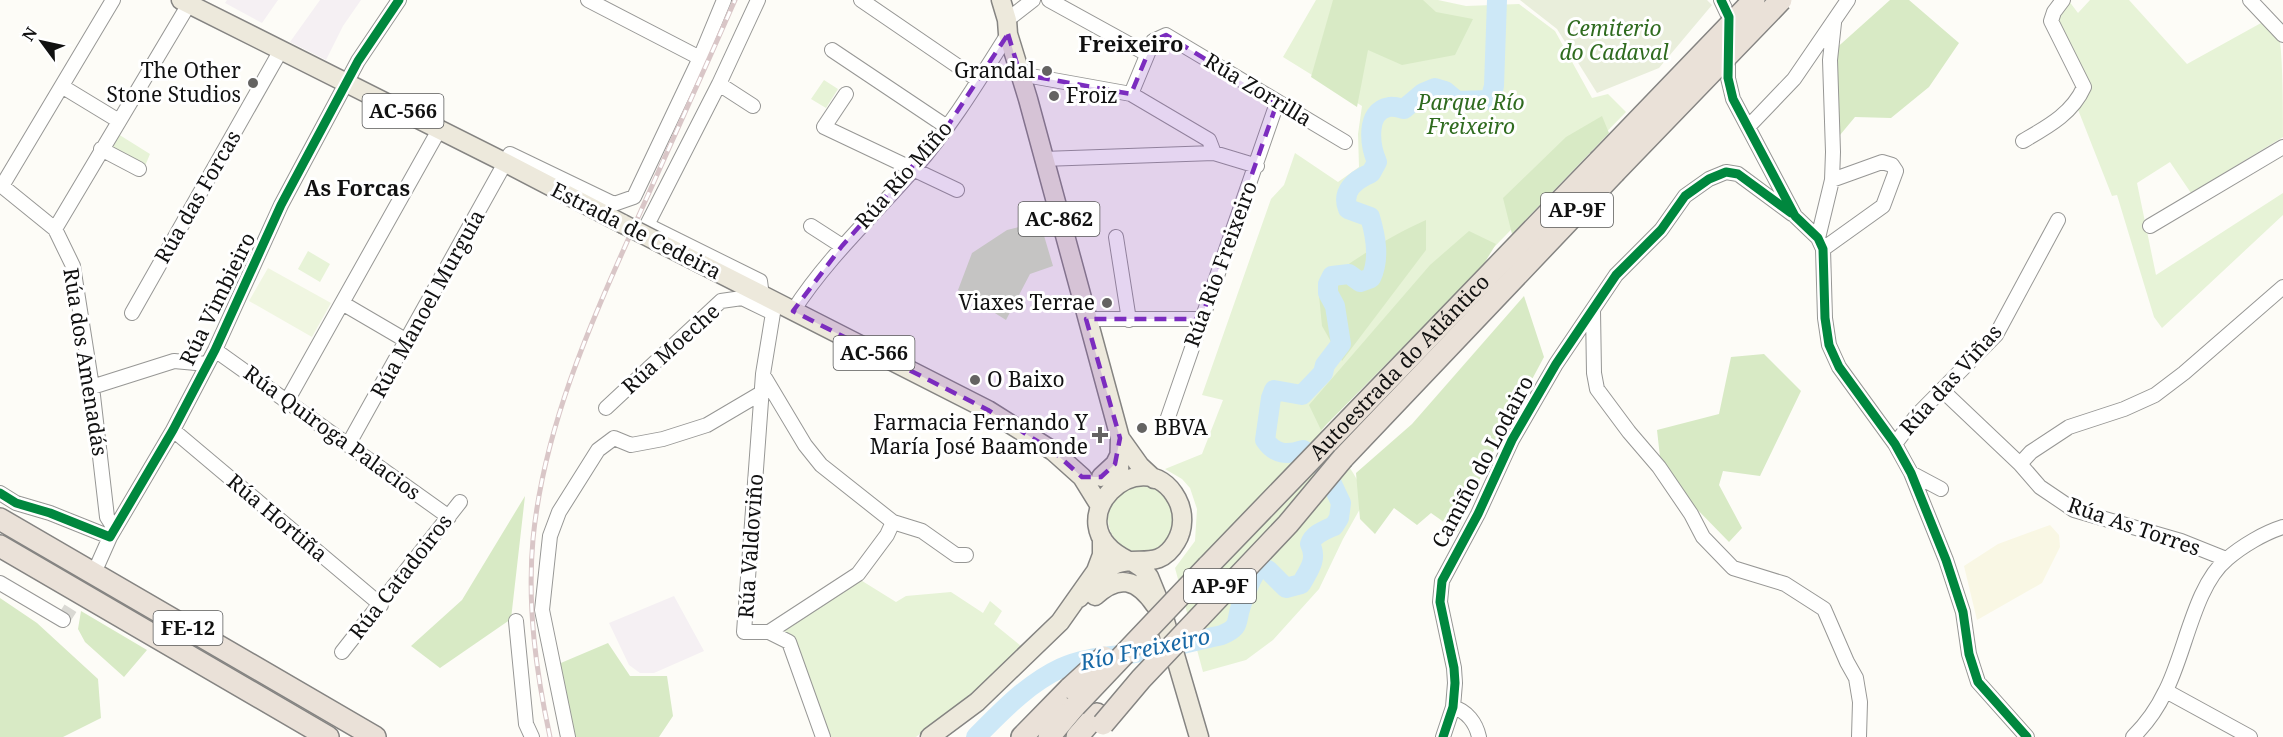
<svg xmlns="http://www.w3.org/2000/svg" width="2283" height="737" viewBox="0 0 2283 737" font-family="'Noto Serif',serif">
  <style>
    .industrial { fill: #f5f0f3 }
    .farmland { fill: #f9f7e4 }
    .green { fill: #e7f3d7 }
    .forest { fill: #d8eac5 }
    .cemetery { fill: #e9eedb }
    .pitch { fill: #f0f6e1 }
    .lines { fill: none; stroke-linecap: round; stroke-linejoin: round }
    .river { stroke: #cde8f7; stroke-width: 20 }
    .minor-tunnel { stroke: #dad9d4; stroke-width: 14; stroke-dasharray: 14 7; stroke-linecap: butt }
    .minor-casing { stroke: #979795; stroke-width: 16 }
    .major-casing { stroke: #858482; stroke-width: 21 }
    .highway-casing { stroke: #858482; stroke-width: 24 }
    .minor { stroke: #fffffe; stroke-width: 14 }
    .major { stroke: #ede9dc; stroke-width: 18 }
    .highway { stroke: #eae1d8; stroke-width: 21 }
    .rail-casing { stroke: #d9c6c7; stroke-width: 5 }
    .rail { stroke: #fff; stroke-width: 3; stroke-dasharray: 9; stroke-linecap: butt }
    .major-bridge-casing { stroke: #858482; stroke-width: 21; stroke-linecap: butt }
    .highway-bridge-casing { stroke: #858482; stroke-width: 24; stroke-linecap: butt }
    .major-bridge { stroke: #ede9dc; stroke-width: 18 }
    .highway-bridge { stroke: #eae1d8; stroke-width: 21 }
    .cycleway-casing { stroke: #fff; stroke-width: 13 }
    .cycleway { stroke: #00873e; stroke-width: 9 }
    .marked { fill: #7b2cbf; fill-opacity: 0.2; stroke: #7b2cbf; stroke-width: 4.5; stroke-dasharray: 12 8; stroke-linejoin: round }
    .poi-dot { fill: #646362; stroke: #fff; stroke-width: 2 }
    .labels { text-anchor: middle; stroke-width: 6; stroke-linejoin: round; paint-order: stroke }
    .shield { fill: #fff; stroke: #585858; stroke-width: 1.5 }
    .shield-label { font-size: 20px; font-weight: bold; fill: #111 }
    .park-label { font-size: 21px; font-style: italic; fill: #2f6b1f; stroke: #fff }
    .poi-label { font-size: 21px; fill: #111; stroke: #fff; text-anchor: end }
    .street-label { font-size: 21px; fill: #111; stroke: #fff }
    .neighbourhood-label { font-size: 22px; font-weight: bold; fill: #111; stroke: #fff }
    .water-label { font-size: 22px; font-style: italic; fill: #1768a6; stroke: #fff }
  </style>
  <rect width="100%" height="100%" fill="#fdfcf7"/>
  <path class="industrial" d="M227 0H278L262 23 225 3Z
    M320 0H361L343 26 326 60 290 42Z
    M674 596 704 651 654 673H640L629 665 609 623Z"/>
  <path class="farmland" d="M2050 525 2059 535 2060 547 2042 583 1977 620 1964 566 1998 544Z"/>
  <path class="green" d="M1316 0H1438L1466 6 1519 4 1555 31 1592 98 1608 94 1626 112 1337 408 1321 432C1338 453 1359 474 1365 500L1343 539 1319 589 1273 640 1246 660 1203 672 1175 568 1195 541 1197 509 1190 488 1182 479 1165 469 1202 454 1223 400 1202 395 1271 199 1284 185 1295 153 1338 182 1359 167 1358 134 1362 106 1283 57Z
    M2090 0H2129L2187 64 2261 23C2268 24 2275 30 2279 37 2283 53 2283 116 2283 137L2191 193 2170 162 2137 183 2156 275 2283 193V215L2162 328 2154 317 2117 195 2112 196 2077 107 2085 98 2056 19 2069 1 2078 13Z
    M824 80 838 89 826 108 811 99Z
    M118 134 150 154 145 166 110 146Z
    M308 251 330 264 320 282 298 269Z
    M1108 519a33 33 0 1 1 66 0a33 33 0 1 1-66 0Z
    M859 579 896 602 906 596 951 592 983 613 990 601 1002 611 994 624 1021 646 982 685 916 737H831L797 650 783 629Z"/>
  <path class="forest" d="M1333 0H1423L1436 12 1473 19 1455 55 1402 65 1368 50 1357 107 1311 77Z
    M1890 0H1909L1959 43 1929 87 1891 118 1855 117 1840 135 1832 52Z
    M1602 116 1609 133 1512 234 1503 198 1566 137Z
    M1426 220V250L1342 361 1322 326 1318 285C1353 261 1387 237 1426 220Z
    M1040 222 1053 266 1030 274 1006 320 958 290 972 253 1007 230Z
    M1469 231 1496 244 1482 267 1321 430 1309 405 1430 265Z
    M1524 296 1544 357 1484 469 1458 532 1431 513 1417 525 1394 508 1375 534 1360 519 1356 473 1412 424Z
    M1764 354 1801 391 1760 476 1723 471 1719 485 1742 528 1729 542 1690 502 1660 457 1657 430 1719 414 1731 357Z
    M525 496 511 619 440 668 411 646 462 600Z
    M0 598 37 623 98 679 101 718 63 737H0Z
    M81 611 147 650 124 677 85 642 78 629Z
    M608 643 630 676H667L673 716 659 737H576L549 668Z"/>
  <path class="cemetery" d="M1520 0H1707L1712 5 1659 68 1597 93 1557 29Z"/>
  <path class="pitch" d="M268 268 331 303 312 337 249 301Z"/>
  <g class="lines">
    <path class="river" d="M976 737C1002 711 1027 684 1061 668 1087 656 1114 657 1142 652 1169 648 1195 641 1222 635 1242 626 1235 622 1241 606 1244 596 1253 573 1260 567L1268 570 1286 588 1301 584C1309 570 1318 559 1310 544 1313 534 1325 530 1334 526L1339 518 1341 503 1325 469 1310 454 1303 450C1287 455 1275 455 1265 440L1271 398 1274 390 1302 395 1323 373 1325 365 1341 344 1335 306 1328 293V284L1332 276 1349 274 1360 282 1371 278C1380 259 1376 237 1370 217L1348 209C1341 191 1355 180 1371 173L1377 162C1370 146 1365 111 1389 107 1394 106 1400 108 1404 109L1423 93 1435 88 1445 91 1457 101 1490 100 1494 86 1497 0"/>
    <path class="minor-tunnel" d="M63 620 97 566"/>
    <defs>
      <path id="minor" d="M113 0 2 186 55 229 73 266 92 387 107 517 114 528
        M588 0 700 58
        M758 0 719 84 647 225 760 281 762 296
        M861 0 978 80
        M1049 0 1147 54
        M1721 0 1729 17 1728 31
        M2250 0 2283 35
        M1007 20 1033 0
        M832 50 947 127
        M1728 53V78L1733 99 1795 216 1818 238 1823 249 1825 318 1829 345 1839 367 1895 444 1911 473 1946 560 1963 612 1969 654 1978 682 2027 737
        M1020 74 1131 94 1209 140 1214 153
        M719 84 753 106
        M63 87 119 121
        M846 94 824 127 957 190
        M1131 94 1153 41 1166 35 1345 142
        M1749 126 1794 79 1848 0
        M2023 141C2047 127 2072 114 2084 87L2051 21 2054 12 2063 0
        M101 149 139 169
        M1043 159 1214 153 1257 166
        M811 226 842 246
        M2150 226 2283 147
        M55 229 189 4
        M1116 237 1129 320
        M1818 238 1832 180 1833 152 1830 60 1834 23
        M1823 249 1883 206 1896 171 1892 165 1882 162 1832 180
        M342 303 407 341
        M777 303 773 313 763 374 744 632H769L858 574 887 535 893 522
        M793 311C827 258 873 216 914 169 950 128 979 80 1008 34
        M1593 311 1594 373 1597 389 1629 432 1659 467 1691 514 1703 537 1733 568 1785 584 1824 609 1847 662 1856 678 1860 702 1859 737
        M132 313 281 50
        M1086 319H1201
        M215 350 449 517
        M765 378 805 445 821 465 893 522 922 531 956 555H966
        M92 387 174 361 207 364
        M1942 390 2020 464 2040 487 2074 510 2181 541 2226 559
        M287 401 439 130
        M606 408 721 301 742 298 773 313
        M1165 426 1277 103
        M173 430 381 605
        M1895 444 1917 415 1996 335 2058 220
        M348 445 510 154 614 204 634 197 700 58 724 0
        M2020 464 2031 452 2069 427 2124 409 2155 395 2184 373 2283 287
        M1911 473 1941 489
        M0 493 16 503 50 513 110 537 173 430 215 350 281 205 358 61 399 0
        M98 564 110 537
        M0 583 63 620
        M516 621 526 724 532 737
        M769 632 789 642 823 737
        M342 652 460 502
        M2166 691 2250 737
        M1453 707C1467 711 1476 723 1479 737
        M568 737 542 610 550 536 559 512 598 450 614 438 631 445 663 439 707 425 763 392
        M1443 737 1453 707 1455 683 1454 668 1440 602 1442 581 1478 514 1512 440 1556 364 1616 275 1661 230 1685 196 1709 179 1726 172 1738 174 1792 214
        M2133 737C2146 724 2157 709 2165 692 2185 655 2194 586 2227 559 2242 546 2264 533 2283 527"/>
      <path id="major" d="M181 0 506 163 623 224
        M1001 0 1007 20 1008 34 1028 99 1120 438 1119 473 1113 487
        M658 242 988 410 1053 451 1082 477 1100 506
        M1120 438 1140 466 1154 479
        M1101 477 1115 464 1119 456
        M1133 562 1142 568 1149 577 1160 604 1199 737
        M1095 596C1119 574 1137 579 1155 605
        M1079 598C1090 588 1102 570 1116 564 1138 555 1159 571 1176 542 1184 529 1184 512 1177 499 1143 435 1050 522 1127 560
        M930 737 977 702 1060 622 1096 571 1102 555V538"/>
      <g id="highway">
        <path d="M1343 458 1614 173"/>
        <path d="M0 519 375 737"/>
        <path d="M0 546 328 737"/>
        <path id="s1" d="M1208 566 1599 161"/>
        <path d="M1022 737 1070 688"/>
        <path d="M1049 737 1075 706"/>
        <path d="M1077 737 1097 714"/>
      </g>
    </defs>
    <use href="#minor" class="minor-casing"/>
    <use href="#major" class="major-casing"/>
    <use href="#highway" class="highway-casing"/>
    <use href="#minor" class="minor"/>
    <use href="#major" class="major"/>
    <use href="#highway" class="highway"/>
    <defs>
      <path id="rail" d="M550 737C536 672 527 606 533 539 544 427 590 325 635 224 668 150 702 75 735 0"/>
    </defs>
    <use href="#rail" class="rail-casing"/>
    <use href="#rail" class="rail"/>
    <defs>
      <path id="major-bridge" d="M623 224 658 242"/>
      <path id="highway-bridge" d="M1599 161 1754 0
        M1614 173 1781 0
        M1070 688 1104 657
        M1075 706 1208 566
        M1103 724 1141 679 1288 524 1343 458"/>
    </defs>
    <use href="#major-bridge" class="major-bridge-casing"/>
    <use href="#highway-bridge" class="highway-bridge-casing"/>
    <use href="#major-bridge" class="major-bridge"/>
    <use href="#highway-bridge" class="highway-bridge"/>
    <defs>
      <path id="cycleway" d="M1721 0 1729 17 1728 78 1733 99 1795 216 1818 238 1823 249 1825 318 1829 345 1839 367 1895 444 1911 473 1946 560 1963 612 1969 654 1978 682 2027 737
        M0 493 16 503 50 513 110 537 173 430 215 350 281 205 358 61 399 0
        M1443 737 1453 707 1455 683 1454 668 1440 602 1442 581 1478 514 1512 440 1556 364 1616 275 1661 230 1685 196 1709 179 1726 172 1738 174 1791 213"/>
    </defs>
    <use href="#cycleway" class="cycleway-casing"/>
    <use href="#cycleway" class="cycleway"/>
  </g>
  <path class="marked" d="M1008 34 1020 74 1131 94 1153 41 1166 35 1277 103 1201 319H1086L1120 438 1115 464 1101 477H1082L1053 451 988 410 793 311 842 246 947 127Z"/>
  <g class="poi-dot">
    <circle cx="1047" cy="71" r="6"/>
    <circle cx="253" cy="83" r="6"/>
    <circle cx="1054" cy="96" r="6"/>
    <circle cx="1107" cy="303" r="6"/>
    <circle cx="975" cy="380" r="6"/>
    <circle cx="1142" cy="428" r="6"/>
    <path d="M1097 426h6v6h6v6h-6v6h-6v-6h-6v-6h6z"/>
  </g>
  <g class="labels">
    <g class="shield">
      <rect x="362.5" y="94" width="81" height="34" rx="4.5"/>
      <rect x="1541" y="193" width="72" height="34" rx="4.5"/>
      <rect x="1018.5" y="202" width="81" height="34" rx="4.5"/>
      <rect x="833.5" y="336" width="81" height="34" rx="4.5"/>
      <rect x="1184" y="569" width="72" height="34" rx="4.5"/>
      <rect x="153.5" y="611" width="69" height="34" rx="4.5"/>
    </g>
    <g class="shield-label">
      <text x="403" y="118">AC-566</text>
      <text x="1577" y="217">AP-9F</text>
      <text x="1059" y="226">AC-862</text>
      <text x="874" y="360">AC-566</text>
      <text x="1220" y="593">AP-9F</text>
      <text x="188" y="635">FE-12</text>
    </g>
    <g class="park-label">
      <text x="1614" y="36">Cemiterio<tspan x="1614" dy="24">do Cadaval</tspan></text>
      <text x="1471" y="110">Parque Río<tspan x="1471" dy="24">Freixeiro</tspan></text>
    </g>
    <g class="poi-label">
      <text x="241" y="78">The Other<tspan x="241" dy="24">Stone Studios</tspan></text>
      <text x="1035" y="78">Grandal</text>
      <text x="1066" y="103" text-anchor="start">Froiz</text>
      <text x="1095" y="310">Viaxes Terrae</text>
      <text x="987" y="387" text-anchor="start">O Baixo</text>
      <text x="1088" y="430">Farmacia Fernando Y<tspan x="1088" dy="24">María José Baamonde</tspan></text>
      <text x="1154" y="435" text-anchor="start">BBVA</text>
    </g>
    <g class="street-label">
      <text transform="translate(1258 90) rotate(31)" y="7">Rúa Zorrilla</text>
      <text transform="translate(904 175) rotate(-49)" y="7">Rúa Río Miño</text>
      <text transform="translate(198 197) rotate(-60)" y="7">Rúa das Forcas</text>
      <text transform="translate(636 231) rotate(27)" y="7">Estrada de Cedeira</text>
      <text transform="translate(1221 264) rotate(-70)" y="7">Rúa Rio Freixeiro</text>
      <text transform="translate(218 299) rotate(-64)" y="7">Rúa Vimbieiro</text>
      <text transform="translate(428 304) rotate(-61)" y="7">Rúa Manoel Murguía</text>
      <text transform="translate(671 349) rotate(-42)" y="7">Rúa Moeche</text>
      <text transform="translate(85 362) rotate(81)" y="7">Rúa dos Amenadás</text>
      <text dy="7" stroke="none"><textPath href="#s1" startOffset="276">Autoestrada do Atlántico</textPath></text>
      <text transform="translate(1951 380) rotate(-48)" y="7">Rúa das Viñas</text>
      <text transform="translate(332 433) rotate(36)" y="7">Rúa Quiroga Palacios</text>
      <text transform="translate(1483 462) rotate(-62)" y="7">Camiño do Lodairo</text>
      <text transform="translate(277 518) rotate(40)" y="7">Rúa Hortiña</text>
      <text transform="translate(2134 527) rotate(19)" y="7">Rúa As Torres</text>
      <text transform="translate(751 546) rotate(-86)" y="7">Rúa Valdoviño</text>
      <text transform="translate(401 577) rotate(-52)" y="7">Rúa Catadoiros</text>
    </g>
    <g class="neighbourhood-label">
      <text x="1131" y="52">Freixeiro</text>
      <text x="357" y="196">As Forcas</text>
    </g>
    <g class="water-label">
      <text transform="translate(1145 649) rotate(-12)" y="8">Río Freixeiro</text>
    </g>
  </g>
  <g transform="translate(42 42) rotate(303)" stroke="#ffffff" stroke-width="4.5" paint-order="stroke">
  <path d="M0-4.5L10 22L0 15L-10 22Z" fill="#111111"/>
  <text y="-9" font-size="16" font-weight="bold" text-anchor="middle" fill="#111111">N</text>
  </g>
</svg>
